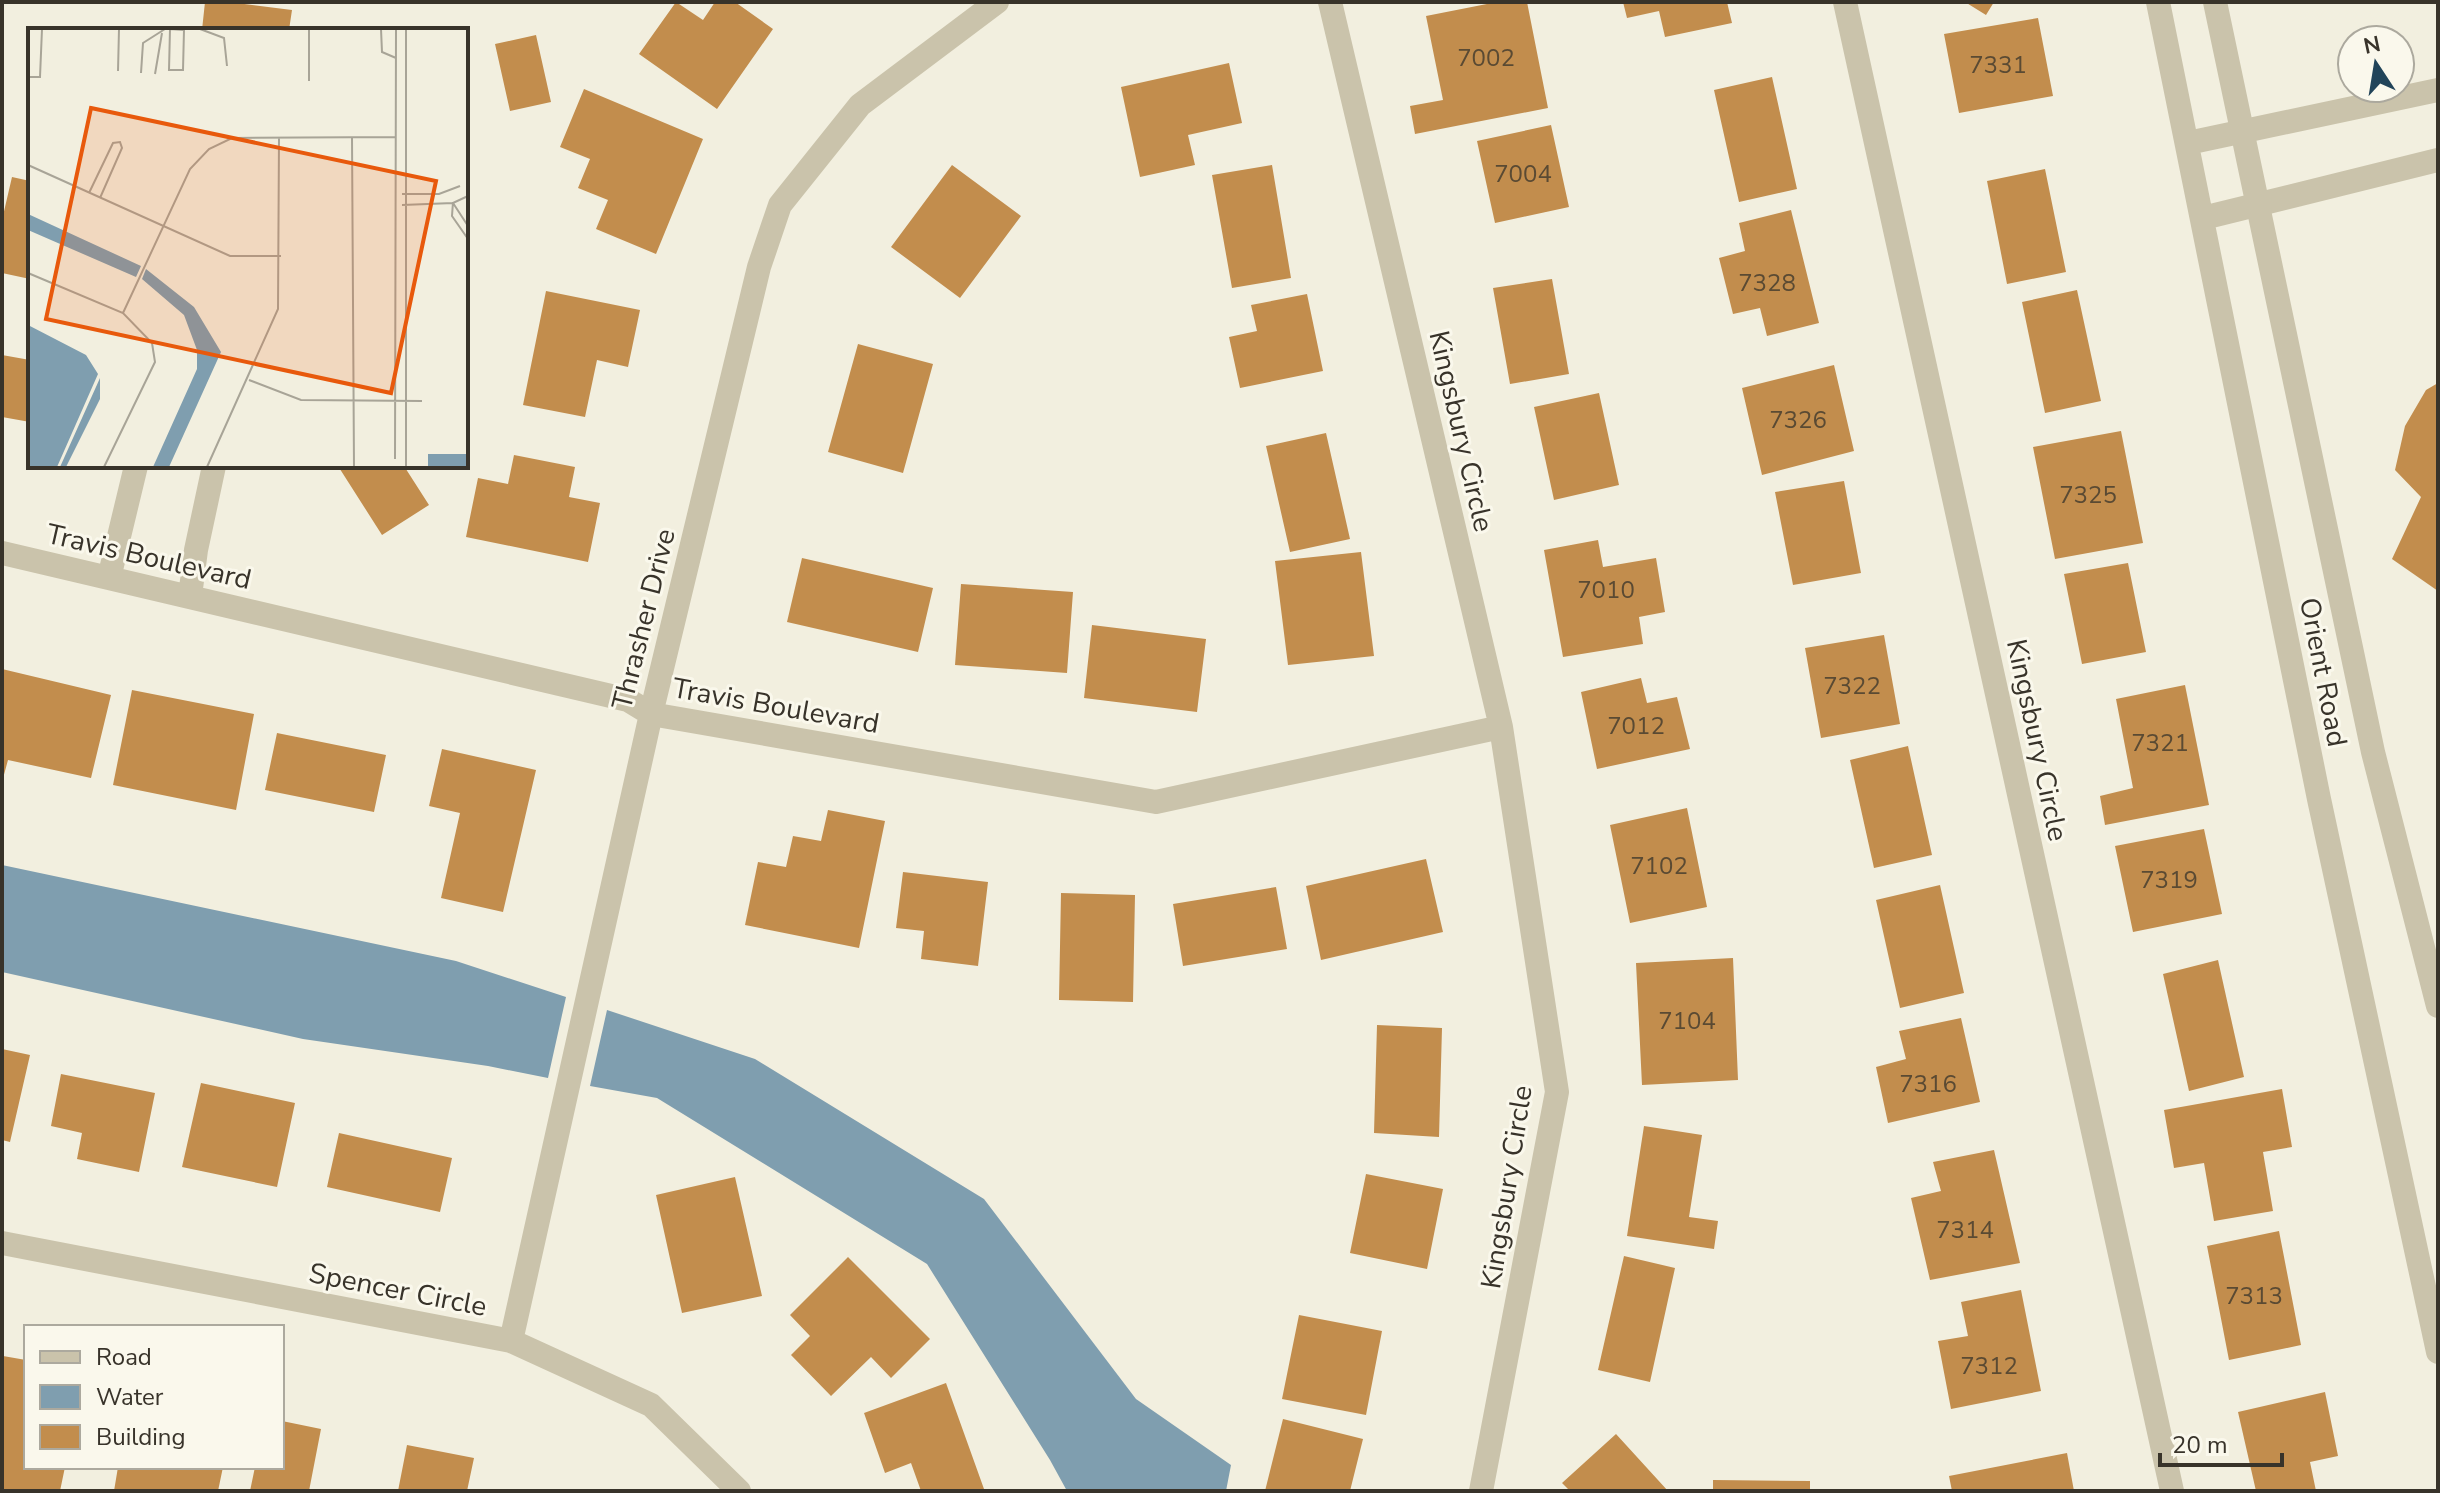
<svg xmlns="http://www.w3.org/2000/svg" width="2440" height="1493" viewBox="0 0 2440 1493" font-family="'Nunito Sans',sans-serif">
  <style>
    .water { fill: #7f9eaf }
    .building { fill: #c28d4d }
    .lines { fill: none; stroke-linecap: round; stroke-linejoin: round }
    .minor { stroke: #cac3ab; stroke-width: 24 }
    .labels { text-anchor: middle; stroke-width: 6; stroke-linejoin: round; paint-order: stroke }
    .number-label { font-size: 24px; fill: #5a4a33 }
    .street-label { font-size: 28px; fill: #38332a; stroke: #faf8ec }
    .inset-road { fill: none; stroke: #a8a497; stroke-width: 2 }
    .view { fill: #e8590c; fill-opacity: 0.15; stroke: #e8590c; stroke-width: 4 }
    .inset-edge { fill: none; stroke: #38332a; stroke-width: 4 }
  </style>
  <rect width="100%" height="100%" fill="#f2efdf"/>
  <path class="water" d="M2 865 456 961 566 997 548 1078 488 1066 303 1039 2 972Z
    M607 1010 755 1059 984 1199 1136 1399 1231 1465 1226 1491H1067L1050 1460 927 1264 657 1098 590 1086Z"/>
  <path class="building" d="M205 2H229L292 10 289 30H202Z
    M676 2 703 20 715 2H735L773 29 717 109 639 54Z
    M1497 2H1527L1548 108 1415 134 1410 106 1443 100 1426 16Z
    M1623 2H1727L1732 23 1665 37 1659 11 1627 18Z
    M1965 2H1994L1986 15Z
    M2038 18 2053 96 1959 113 1944 34Z
    M536 35 551 102 510 111 495 44Z
    M1229 63 1242 123 1188 135 1195 165 1140 177 1121 87Z
    M1772 77 1797 189 1739 202 1714 90Z
    M584 89 703 139 656 254 596 229 608 200 578 188 590 159 560 147Z
    M1551 125 1569 207 1495 223 1477 141Z
    M952 165 1021 216 960 298 891 247Z
    M1272 165 1291 278 1232 288 1212 175Z
    M2045 169 2066 272 2007 284 1987 181Z
    M12 177 30 181V279L2 273V220Z
    M1791 210 1819 323 1767 336 1760 308 1733 314 1719 258 1745 251 1739 223Z
    M1552 279 1569 374 1510 384 1493 288Z
    M2077 290 2101 401 2045 413 2022 302Z
    M546 291 640 310 628 367 597 360 585 417 523 405Z
    M1307 294 1323 371 1240 388 1229 337 1257 331 1251 305Z
    M858 344 933 364 903 473 828 452Z
    M2 355 30 360V422L2 417Z
    M1834 365 1854 451 1762 475 1742 388Z
    M2438 383V591L2392 559 2421 497 2395 470 2405 426 2426 390Z
    M1599 393 1619 485 1554 500 1534 407Z
    M2121 431 2143 543 2055 559 2033 447Z
    M1326 433 1350 539 1290 552 1266 446Z
    M514 455 575 467 569 497 600 503 588 562 466 537 478 478 508 484Z
    M338 466H404L429 505 382 535Z
    M1844 481 1861 573 1793 585 1775 492Z
    M1598 540 1603 567 1656 558 1665 612 1639 617 1643 644 1563 657 1544 550Z
    M1361 552 1374 656 1288 665 1275 561Z
    M802 558 933 588 918 652 787 622Z
    M2128 563 2146 652 2082 664 2064 574Z
    M961 584 1073 592 1067 673 955 665Z
    M1092 625 1206 639 1197 712 1084 698Z
    M1884 635 1900 724 1821 738 1805 648Z
    M2 669 111 695 91 778 8 760 2 782Z
    M1641 678 1647 703 1677 697 1690 749 1597 769 1581 692Z
    M2185 685 2209 805 2105 825 2100 796 2133 788 2116 699Z
    M132 690 254 714 236 810 113 785Z
    M277 733 386 755 374 812 265 790Z
    M1908 746 1932 855 1874 868 1850 760Z
    M442 749 536 770 503 912 441 898 460 813 429 806Z
    M1687 808 1707 907 1630 923 1610 825Z
    M828 810 885 821 859 948 745 925 758 862 786 867 793 836 821 841Z
    M2204 829 2222 914 2133 932 2115 846Z
    M1426 859 1443 932 1321 960 1306 886Z
    M903 872 988 882 978 966 921 959 924 931 896 928Z
    M1940 885 1964 993 1900 1008 1876 900Z
    M1276 887 1287 949 1183 966 1173 904Z
    M1061 893 1135 895 1133 1002 1059 1000Z
    M1733 958 1738 1080 1642 1085 1636 963Z
    M2218 960 2244 1077 2189 1091 2163 974Z
    M1961 1018 1980 1102 1888 1123 1876 1067 1906 1059 1899 1031Z
    M1377 1025 1442 1028 1439 1137 1374 1133Z
    M2 1049 30 1055 10 1142 2 1140Z
    M61 1074 155 1093 139 1172 77 1159 82 1133 51 1126Z
    M201 1083 295 1103 277 1187 182 1167Z
    M2282 1089 2292 1147 2263 1152 2273 1211 2214 1221 2204 1163 2174 1168 2164 1110Z
    M1644 1126 1702 1135 1689 1217 1718 1221 1714 1249 1627 1236Z
    M339 1133 452 1158 440 1212 327 1187Z
    M1994 1150 2020 1263 1930 1280 1911 1198 1941 1191 1933 1162Z
    M1366 1174 1443 1189 1427 1269 1350 1253Z
    M735 1177 762 1296 682 1313 656 1195Z
    M2279 1231 2301 1345 2229 1360 2207 1246Z
    M1624 1256 1675 1268 1650 1382 1598 1370Z
    M848 1257 930 1339 891 1378 871 1357 831 1396 791 1355 810 1336 790 1315Z
    M2021 1290 2041 1391 1951 1409 1938 1341 1968 1336 1961 1302Z
    M1299 1315 1382 1331 1366 1415 1282 1399Z
    M3 1356 26 1360V1467H65L60 1491H2Z
    M946 1383 984 1489 978 1491H921L911 1463 885 1473 864 1413Z
    M2325 1392 2338 1456 2310 1462 2316 1491H2256L2238 1412Z
    M1283 1419 1363 1439 1350 1491H1265Z
    M282 1421 321 1429 309 1491H250L255 1467H282Z
    M1616 1434 1668 1491H1570L1562 1483Z
    M407 1445 474 1458 467 1491H398Z
    M2067 1453 2074 1491H1952L1949 1476Z
    M118 1467H223L218 1491H114Z
    M1713 1480 1810 1481V1491H1713Z"/>
  <g class="lines">
    <path class="minor" d="M1330 2 1501 727 1557 1092 1481 1491
      M1845 2 2172 1491
      M2158 2 2319 799 2438 1352
      M2215 2 2373 752 2438 1006
      M2188 143 2438 90
      M2203 218 2438 160
      M2 553 628 700 651 714 1156 802 1501 727
      M109 578 136 466
      M190 596 196 550 214 466
      M2 1243 511 1341 651 1405 739 1491
      M511 1341 651 714 759 267 780 205 860 105 997 2"/>
  </g>
  <g class="labels">
    <g class="number-label">
      <text x="1486" y="66">7002</text>
      <text x="1998" y="73">7331</text>
      <text x="1523" y="182">7004</text>
      <text x="1767" y="291">7328</text>
      <text x="1798" y="428">7326</text>
      <text x="2088" y="503">7325</text>
      <text x="1606" y="598">7010</text>
      <text x="1852" y="694">7322</text>
      <text x="1636" y="734">7012</text>
      <text x="2160" y="751">7321</text>
      <text x="1659" y="874">7102</text>
      <text x="2169" y="888">7319</text>
      <text x="1687" y="1029">7104</text>
      <text x="1928" y="1092">7316</text>
      <text x="1965" y="1238">7314</text>
      <text x="2254" y="1304">7313</text>
      <text x="1989" y="1374">7312</text>
    </g>
    <g class="street-label">
      <text transform="translate(1462 431) rotate(77)" y="10">Kingsbury Circle</text>
      <text transform="translate(149 556) rotate(13)" y="10">Travis Boulevard</text>
      <text transform="translate(643 619) rotate(-76)" y="10">Thrasher Drive</text>
      <text transform="translate(2324 672) rotate(79)" y="10">Orient Road</text>
      <text transform="translate(776 705) rotate(10)" y="10">Travis Boulevard</text>
      <text transform="translate(2038 740) rotate(78)" y="10">Kingsbury Circle</text>
      <text transform="translate(1506 1187) rotate(-81)" y="10">Kingsbury Circle</text>
      <text transform="translate(398 1289) rotate(11)" y="10">Spencer Circle</text>
    </g>
  </g>
  <g transform="translate(28 28)">
    <rect width="440" height="440" fill="#f2efdf"/>
    <path d="M0 186 113 238 108 249 0 202ZM118 241 166 279 193 324 141 439H125L169 341V322L156 287 114 251ZM0 297 58 327 70 346 29 439H0ZM72 350V371L38 439H32ZM400 426H440V439H400Z" fill="#7f9eaf"/>
    <path class="inset-road" d="M142 1 156 2 155 42H141L142 1M172 1 196 10 199 38M353 1 354 24 368 30M90 43 91 1M113 45 115 15 137 1M127 46 134 5M0 49H12L14 1M281 53V1M324 109 326 439M0 137 202 228H253M61 165 85 115 92 114 94 120 72 170M374 166H411L432 158M425 174 424 188 440 211M425 175 440 198M374 177 425 175 440 168M0 245 95 285 124 315 127 334 76 439M95 285 162 141 181 121 204 110 368 109M221 352 273 372 394 373M367 431 368 1M179 439 250 281 251 110M378 439V1"/>
    <path class="view" d="M63 80 408 153 363 365 18 291Z"/>
    <rect width="440" height="440" class="inset-edge"/>
  </g>
  <rect width="2440" height="1493" fill="none" stroke="#38332a" stroke-width="8"/>
  <rect x="24" y="1325" width="260" height="144" fill="#faf8ec" stroke="#aca99e" stroke-width="2"/>
  <rect x="40" y="1351" width="40" height="12" fill="#cac3ab" stroke="#aca99e" stroke-width="2"/>
  <text x="96" y="1365" font-size="24" fill="#38332a">Road</text>
  <rect x="40" y="1385" width="40" height="24" fill="#7f9eaf" stroke="#aca99e" stroke-width="2"/>
  <text x="96" y="1405" font-size="24" fill="#38332a">Water</text>
  <rect x="40" y="1425" width="40" height="24" fill="#c28d4d" stroke="#aca99e" stroke-width="2"/>
  <text x="96" y="1445" font-size="24" fill="#38332a">Building</text>
  <g transform="translate(2376 64) rotate(348)"><circle r="38" fill="#faf8ec" stroke="#aca99e" stroke-width="2"/>
  <path d="M0-6L14 30L0 20L-14 30Z" fill="#214459"/>
  <text y="-12" font-size="22" font-weight="bold" text-anchor="middle" fill="#38332a">N</text>
  </g>
  <path d="M2160 1453v12h122v-12" fill="none" stroke="#38332a" stroke-width="4"/>
  <text x="2172" y="1453" font-size="24" fill="#38332a" stroke="#faf8ec" stroke-width="6" paint-order="stroke">20 m</text>
</svg>
